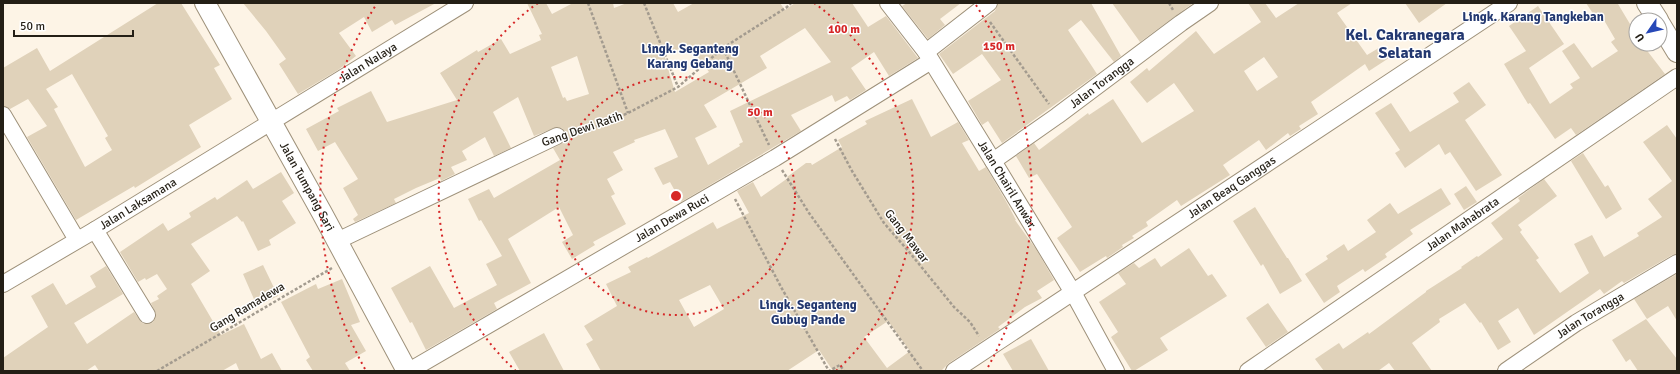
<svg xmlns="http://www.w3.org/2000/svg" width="1680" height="374" viewBox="0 0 1680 374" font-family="Signika,sans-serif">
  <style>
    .building { fill: #e0d2ba; fill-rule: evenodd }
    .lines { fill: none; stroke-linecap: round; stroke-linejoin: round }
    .minor-casing { stroke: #9e917a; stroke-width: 18 }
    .major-casing { stroke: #9e917a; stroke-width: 22 }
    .path { stroke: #a39b8f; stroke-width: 2.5; stroke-dasharray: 3 2; stroke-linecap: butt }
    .minor { stroke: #fff; stroke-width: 16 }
    .major { stroke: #fff; stroke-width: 20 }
    .ring { fill: none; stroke: #d62828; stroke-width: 2; stroke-dasharray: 2 4 }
    .labels { text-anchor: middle; stroke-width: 3; stroke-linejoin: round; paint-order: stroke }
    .street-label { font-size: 12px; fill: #241f16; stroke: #fff }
    .neighbourhood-label { font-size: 13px; font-weight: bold; fill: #233870; stroke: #fff }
    .district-label { font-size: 16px; font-weight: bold; fill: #233870; stroke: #fff }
    .centre { fill: #d62828; stroke: #fff; stroke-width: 2 }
    .ring-label { font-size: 12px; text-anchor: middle; font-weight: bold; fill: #d62828; stroke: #fff; stroke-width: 3; stroke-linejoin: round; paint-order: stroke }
  </style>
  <rect width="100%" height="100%" fill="#fdf4e6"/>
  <path class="building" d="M158 3H181L220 65 214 68 232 99 189 125 201 147 135 188 134 186 76 220 27 137 47 126 28 99 10 109 3 106V68L37 48 50 71ZM72 74 108 136 105 138 112 150 85 167 54 109 58 107 46 89Z
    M243 3H436L395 25 392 20 372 32 364 17 339 33 356 56 338 70 298 94 279 64 286 59 266 31Z
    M527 3H546L552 14 573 3H613L614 8 627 3H673L678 12 694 3H780L785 10 795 3H852L868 27 886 16 918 58 889 76 874 52 851 68 866 90 850 100 847 96 835 102 832 95 791 115 801 131 681 202 670 182 663 185 654 168 678 157 665 129 634 140 635 142 613 152 623 170 607 179 615 194 611 196 626 224 593 242 595 245 572 259 562 242 573 235 559 207 508 239 531 283 494 303 497 309 426 350 412 322 410 323 391 288 430 266 454 308 497 285 486 264 502 256 481 220 479 221 468 199 489 189 494 198 560 160 553 148 565 142 566 137 565 132 562 128 557 127 534 136 518 97 493 112 511 148 494 156 485 137 462 151 467 160 451 167 455 174 441 181 440 178 416 188 394 199 396 203 355 222 353 219 358 215 343 188 358 179 335 142 318 151 306 129 339 111 337 108 371 91 387 122 457 100 440 73 477 50 478 52 501 39 510 54 541 40 539 35 542 34ZM805 28 831 62 730 111 743 142 739 144 740 146 708 165 695 138 717 127 704 105 767 68 760 56ZM689 45 709 72 675 92 664 55ZM577 56 589 94 567 101 565 97 563 98 551 67Z
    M907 3H961L940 19 945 25 928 39 902 6Z
    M998 3H1091L1121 56 1114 62 1081 20 1068 30 1097 74 1002 143 988 121 982 125 968 101 1001 80 982 54 953 74 939 54 995 11Z
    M1112 3H1193L1140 42Z
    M1248 3H1265L1276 18 1299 3H1352L1337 13 1367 55 1382 46 1389 58 1369 71 1365 64 1311 102 1318 114 1299 126 1301 129 1290 136 1288 133 1266 150 1259 140 1223 165 1230 175 1181 206 1177 200 1146 222 1148 226 1132 236 1134 238 1122 245 1123 247 1107 258 1106 256 1101 259 1080 272 1057 238 1072 227 1037 174 1029 178 1016 156 1034 143 1039 150 1088 113 1089 115 1113 99 1142 143 1194 111 1174 83 1147 103 1130 82 1147 68 1149 71 1196 31 1214 54 1261 22ZM1264 57 1278 77 1257 91 1244 71Z
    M1405 3H1447L1419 23Z
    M1586 3H1620L1618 4 1636 34V44H1642L1665 74 1576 135 1571 128 1555 139 1530 103 1528 104 1504 64 1526 51 1509 26 1538 6 1564 44 1529 68 1550 104 1573 88 1570 84 1580 78 1562 51 1574 43 1592 68 1618 51 1611 42 1615 39 1601 15 1596 18Z
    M1469 82 1486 105 1465 120 1502 175 1476 191 1450 152 1445 155 1439 144 1405 168 1395 153 1400 150 1375 113 1391 103 1410 132 1459 102 1453 93Z
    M912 99 931 137 958 122 969 140 962 143 979 171 986 167 1007 203 1016 220H1015L1036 249 1054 280 1037 291 1042 298 1025 307 998 327 1000 329 949 363 941 371H833L819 350 787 371H601L586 344 593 340 584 326 617 306 606 284 631 272 628 267 647 257 648 258 713 222 717 229 749 213 737 191 753 182 761 197 788 178 787 177 806 163H811L812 165 842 147 838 140 867 124 865 121ZM710 285 724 309 694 327 679 300ZM888 321 910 351 887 368 864 337Z
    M1667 125 1677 139V254L1672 255 1624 283 1622 281 1604 294 1600 289 1534 335 1518 308 1498 321 1511 342 1498 350 1481 322 1480 323 1465 303 1439 319 1440 322 1412 343 1432 371H1395L1389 363 1378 371H1324L1315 359 1339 343 1343 349 1368 332 1369 334 1426 292V291L1462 268 1461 267 1477 256 1478 257 1503 239 1491 223 1520 201 1518 198 1544 179 1557 196 1518 225 1522 230 1520 232 1539 258 1536 260 1560 293 1589 273 1574 244 1592 235 1604 257 1639 236 1637 233 1662 217 1648 199 1672 181 1643 142Z
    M1583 153 1605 187 1608 185 1622 209 1606 219 1571 161Z
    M281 172 294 193 282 201 296 223 269 240 271 245 258 251 243 221 242 222 237 216 191 244 210 271 191 284 221 335 244 324 261 359 272 353 282 371H238L239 370 236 363 222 371H99L95 365 86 371H3V358L48 327 31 296 53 283 66 305 96 287 90 276 106 266 123 294 74 323 87 344 134 312 142 323 147 324 152 323 155 319 156 314 151 303 159 299 157 296 167 289 157 274 146 280 145 278 138 282 120 252 163 223 168 231 191 217 189 213 215 197 217 200 247 180 253 189Z
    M1466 186 1477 202 1464 210 1454 194Z
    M1441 188 1451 204 1410 230 1413 234 1385 254 1387 257 1365 272 1363 269 1337 286 1340 292 1324 303 1305 274 1328 259 1326 256 1344 244 1348 251 1376 232 1367 220 1390 203 1398 214Z
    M1255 207 1287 258H1288L1302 281 1280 294 1263 264 1261 266 1233 221Z
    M1189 248 1208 276 1212 274 1227 296 1160 338 1168 350 1134 371H1132L1111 337 1118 332 1099 302 1126 284 1118 273 1134 263 1139 268 1155 258 1161 267Z
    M263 265 278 296 257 306 243 274Z
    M1677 274V321L1668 306 1647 319 1634 299Z
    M342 279 360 322 351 325 366 351 345 363 350 371H313L306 360 310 357 281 302 316 284 318 289Z
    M1268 303 1288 332 1266 347 1246 318Z
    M1646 319 1677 359V371H1638L1630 359 1626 362 1612 340Z
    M544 333 564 371H520L509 352Z
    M1031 339 1049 371H1013L1003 354Z"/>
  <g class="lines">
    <defs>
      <g id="minor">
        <path id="s1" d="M888 3 926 52 993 161 1075 296 1116 371"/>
        <path d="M926 52 989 3"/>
        <path d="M3 115 77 240"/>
        <path id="s2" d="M993 161 1057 116 1181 23 1210 3"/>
        <path d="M95 230 147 315"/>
        <path d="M337 241 557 136"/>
        <path id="s3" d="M3 284 95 230 465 3"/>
        <path id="s4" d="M409 371 775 158 931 61"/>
        <path id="s5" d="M954 371 1509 3"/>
        <path id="s6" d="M1248 371 1677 77"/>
        <path id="s7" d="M1506 371 1576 323 1677 263"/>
      </g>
      <g id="major">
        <path id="s8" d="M205 3 322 213 407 371"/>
        <path d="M1647 3 1658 20"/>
        <path d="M1660 24 1677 52"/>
      </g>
    </defs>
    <use href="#minor" class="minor-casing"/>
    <use href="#major" class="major-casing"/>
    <path class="path" d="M588 3 628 113
      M644 3 678 87
      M1169 3 1173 10
      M990 22 1049 104
      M723 48 769 145
      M572 133 595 127 628 113 678 87 723 48 787 7 791 3
      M835 139 852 171 884 223 910 253 954 307 970 322 979 336
      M782 170 809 213 923 371
      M735 199 781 287 829 371 840 365 844 371
      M157 371 332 268"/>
    <use href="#minor" class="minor"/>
    <use href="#major" class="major"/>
  </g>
  <g class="ring">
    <circle cx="676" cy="196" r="119"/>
    <path d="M516 371A237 237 0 0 1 538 3M814 3A237 237 0 0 1 836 371"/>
    <path d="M365 369A356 356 0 0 1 376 5M976 5A356 356 0 0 1 987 369"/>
  </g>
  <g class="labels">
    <g class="street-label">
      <text dy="4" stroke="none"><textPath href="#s3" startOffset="427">Jalan Nalaya</textPath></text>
      <text dy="4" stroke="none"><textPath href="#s2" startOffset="134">Jalan Torangga</textPath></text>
      <text transform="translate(582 129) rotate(-19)" y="4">Gang Dewi Ratih</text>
      <text dy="4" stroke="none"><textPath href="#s1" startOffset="217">Jalan Chairil Anwar</textPath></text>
      <text dy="4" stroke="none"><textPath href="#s8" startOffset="210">Jalan Tumpang Sari</textPath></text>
      <text dy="4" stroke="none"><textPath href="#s5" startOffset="333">Jalan Beaq Ganggas</textPath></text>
      <text dy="4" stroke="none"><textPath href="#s3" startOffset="157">Jalan Laksamana</textPath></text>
      <text dy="4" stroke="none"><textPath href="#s4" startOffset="304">Jalan Dewa Ruci</textPath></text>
      <text dy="4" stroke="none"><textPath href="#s6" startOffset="260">Jalan Mahabrata</textPath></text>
      <text transform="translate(907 236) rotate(52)" y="4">Gang Mawar</text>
      <text transform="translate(247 307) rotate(-31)" y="4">Gang Ramadewa</text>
      <text dy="4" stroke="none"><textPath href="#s7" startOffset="101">Jalan Torangga</textPath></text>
    </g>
    <g class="neighbourhood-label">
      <text x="1533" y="21">Lingk. Karang Tangkeban</text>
      <text x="690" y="53">Lingk. Seganteng<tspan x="690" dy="15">Karang Gebang</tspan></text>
      <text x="808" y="309">Lingk. Seganteng<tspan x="808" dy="15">Gubug Pande</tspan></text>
    </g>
    <g class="district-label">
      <text x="1405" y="40">Kel. Cakranegara<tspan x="1405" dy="18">Selatan</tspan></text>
    </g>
  </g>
  <circle cx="676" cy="196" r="6" class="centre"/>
  <g class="ring-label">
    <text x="844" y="33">100 m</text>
    <text x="999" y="50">150 m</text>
    <text x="760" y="116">50 m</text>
  </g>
  <rect width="1680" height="374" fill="none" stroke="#241f16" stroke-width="8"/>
  <g transform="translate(1648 32) rotate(236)"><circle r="19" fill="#ffffff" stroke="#a7a5a2"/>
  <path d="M0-3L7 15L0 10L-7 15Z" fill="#2748b7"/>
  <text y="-6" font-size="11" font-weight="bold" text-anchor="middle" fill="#241f16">U</text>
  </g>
  <path d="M14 30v6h119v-6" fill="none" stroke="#241f16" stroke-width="2"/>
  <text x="20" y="30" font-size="12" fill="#241f16" stroke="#ffffff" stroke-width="3" paint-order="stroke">50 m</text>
</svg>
